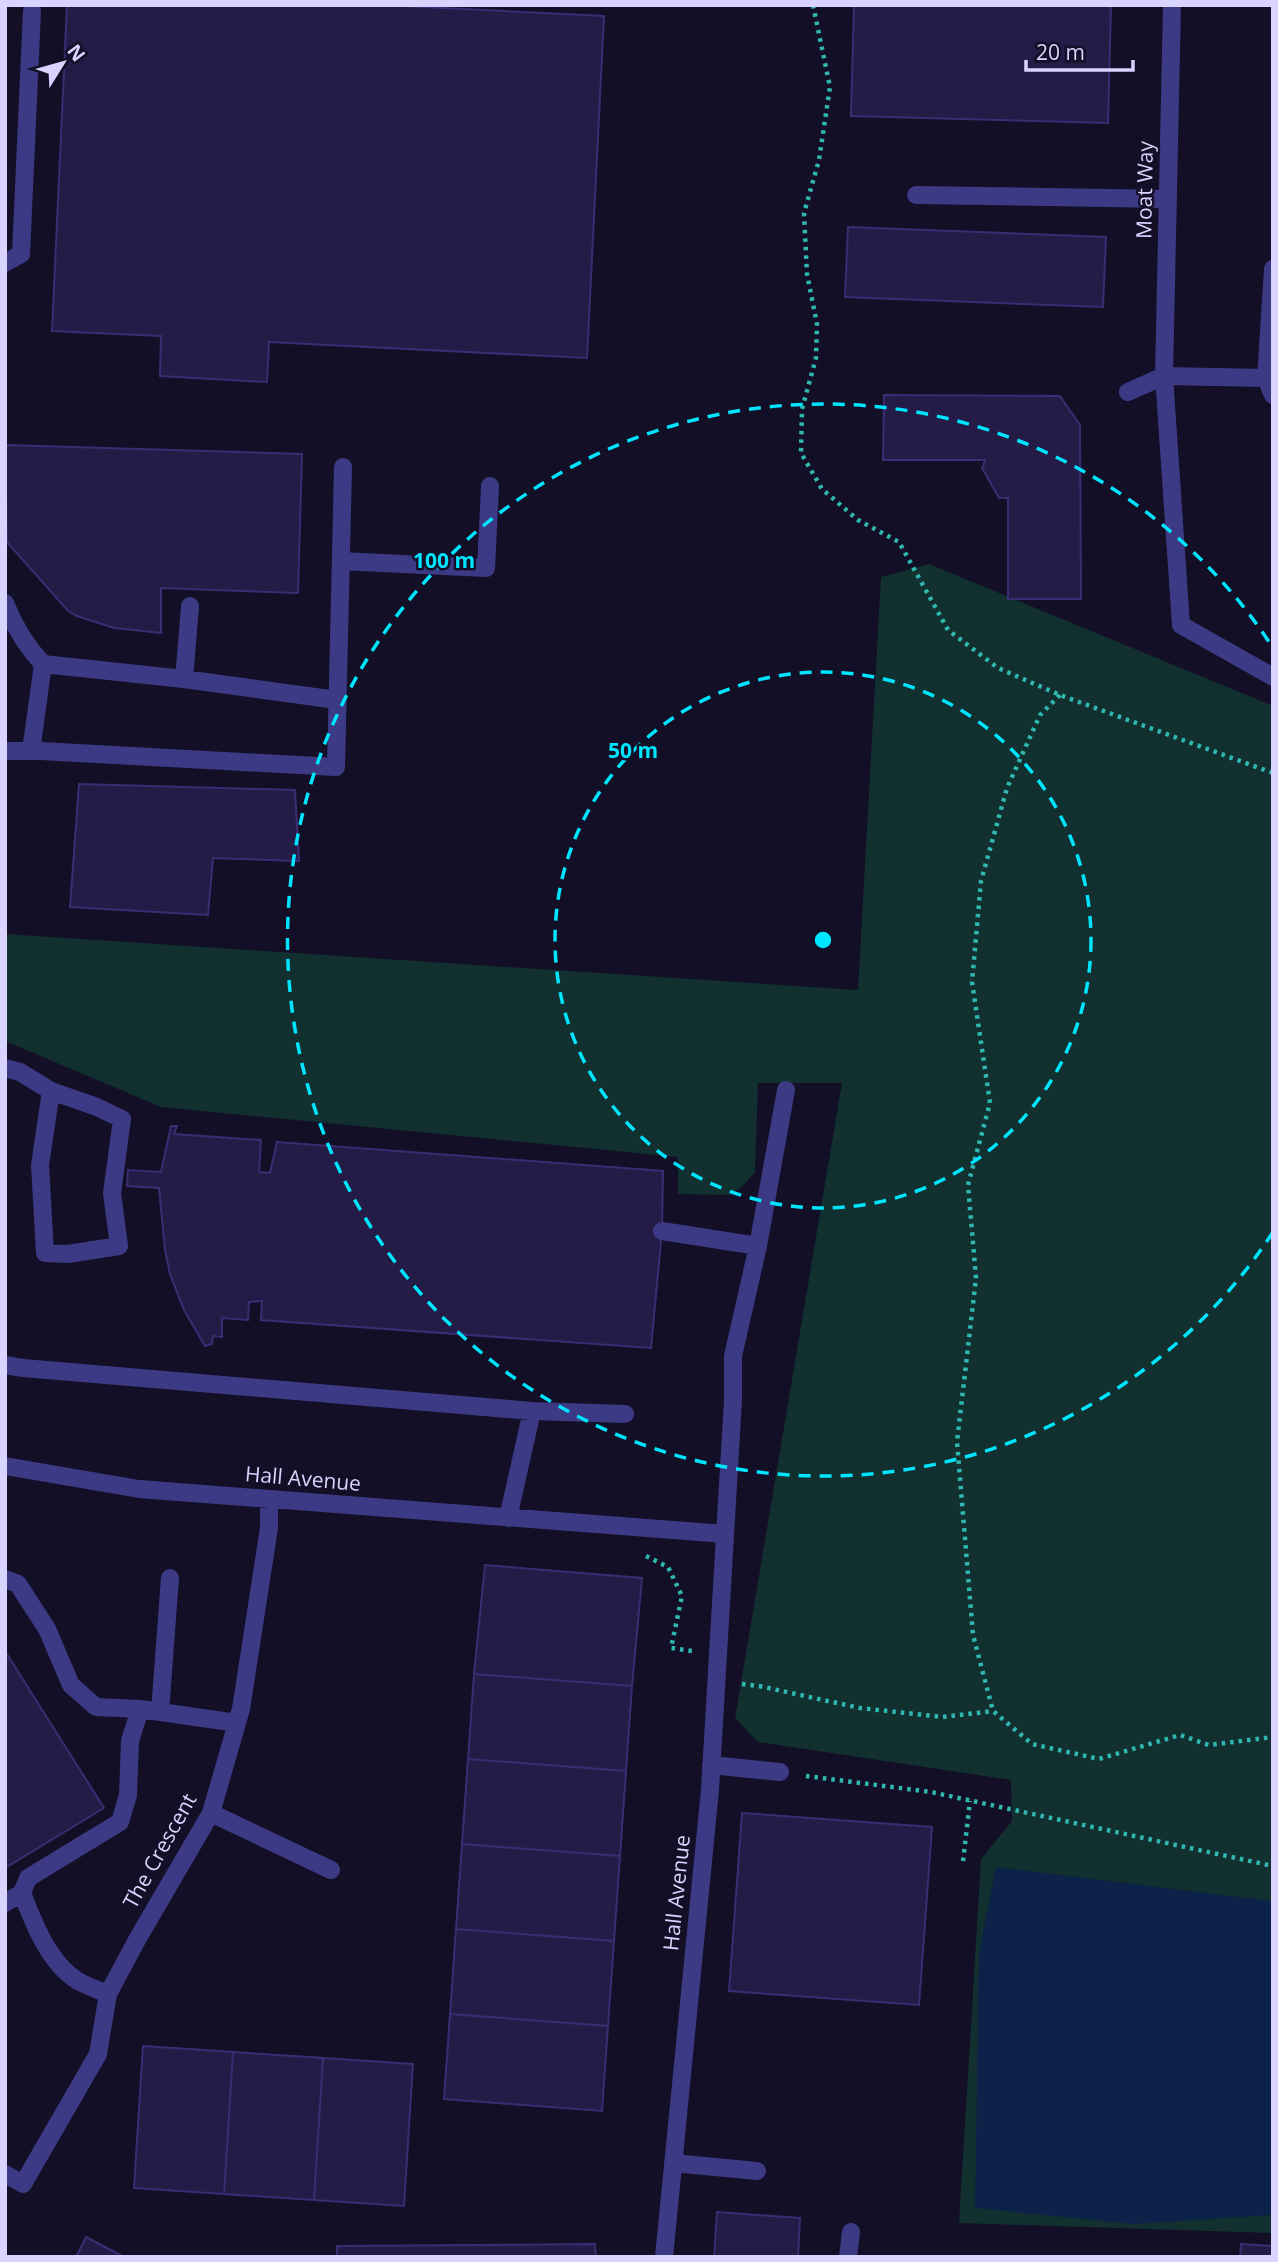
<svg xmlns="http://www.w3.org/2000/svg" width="1278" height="2262" viewBox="0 0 1278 2262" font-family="'Open Sans',sans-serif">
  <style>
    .green { fill: #12302f }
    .water { fill: #0c2248 }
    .building { fill: #241b47; stroke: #3b2d73; stroke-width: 2 }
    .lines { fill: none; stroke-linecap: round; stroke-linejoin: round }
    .path { stroke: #2fb8b0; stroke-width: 4.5; stroke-dasharray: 3.5 5; stroke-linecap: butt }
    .minor { stroke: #3d3a85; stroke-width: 18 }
    .ring { fill: none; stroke: #00e5ff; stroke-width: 3.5; stroke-dasharray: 12 9 }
    .labels { text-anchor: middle; stroke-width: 5; stroke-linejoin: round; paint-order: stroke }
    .street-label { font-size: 21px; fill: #d9d4ff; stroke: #130f26 }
    .centre { fill: #00e5ff; stroke: #130f26; stroke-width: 3.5 }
    .ring-label { font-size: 21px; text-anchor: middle; font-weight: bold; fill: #00e5ff; stroke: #130f26; stroke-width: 5; stroke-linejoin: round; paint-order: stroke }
  </style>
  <rect width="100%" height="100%" fill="#130f26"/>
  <path class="green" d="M929 564 1273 706V2233L959 2223 981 1859 1012 1821 1011 1780 758 1742 735 1718 842 1083H758L755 1172 745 1184 731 1195 678 1194V1157L161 1107 5 1041V934L858 990 881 577Z"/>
  <path class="water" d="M996 1867 1273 1901V2215L1134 2224 975 2208 979 1953Z"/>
  <path class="building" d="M67 5H381L604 16 587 358 269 342 267 382 160 376 161 336 52 331Z
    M854 5H1111L1108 123 851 116Z
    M848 227 1106 237 1103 307 845 297Z
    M884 395 1060 396 1080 425 1081 599H1008V498H999L982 468 985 460H883Z
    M5 445 302 454 298 593 161 588V633L114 628 77 616 68 611 7 542Z
    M79 784 295 790 299 861 213 858 208 915 70 907Z
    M171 1126H177L174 1134 261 1140 259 1172 270 1173 277 1142 663 1171 662 1231 651 1348 261 1320 262 1301 249 1302 248 1320 222 1318V1337L213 1336 212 1344 205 1346 184 1310 170 1274 165 1250 159 1188 127 1186 128 1170 161 1172Z
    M485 1565 642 1578 632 1686 474 1674Z
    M5 1651 104 1808 5 1868Z
    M474 1674 632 1686 626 1771 468 1759Z
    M468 1759 626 1771 620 1856 462 1844Z
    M742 1813 932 1827 919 2005 729 1991Z
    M462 1844 620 1856 614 1941 456 1929Z
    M456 1929 614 1941 608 2026 450 2014Z
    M450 2014 608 2026 602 2111 444 2099Z
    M143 2046 233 2052 224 2194 134 2188Z
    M233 2052 323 2058 314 2200 224 2194Z
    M323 2058 413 2064 404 2206 314 2200Z
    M717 2212 800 2218 798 2257H714Z
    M86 2237 124 2257H76Z
    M595 2244 596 2257H337V2246Z
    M1241 2244 1273 2246V2257H1240Z"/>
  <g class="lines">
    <path class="path" d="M813 5 830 87 819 160 804 213 807 274 817 324 816 358 802 409 801 453 822 489 858 520 899 542 948 630 998 668 1060 695 1273 773
      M1060 695 1040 715 1007 788 981 881 972 982 990 1103 968 1185 976 1278 957 1442 973 1635 993 1711 1032 1744 1099 1759 1180 1735 1209 1745 1273 1737
      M646 1556 668 1567 682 1596 671 1648 692 1651
      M742 1684 759 1686 860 1708 943 1717 993 1711
      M806 1776 931 1792 1273 1866
      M963 1861 970 1801"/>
    <path class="minor" d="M1172 5 1164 376 1181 625 1273 677
      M916 195 1168 199
      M5 263 21 254 32 11
      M1266 378 1273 395
      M1128 392 1164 376 1266 378 1273 269
      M341 561 486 568 490 486
      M5 603C14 626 26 646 43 664
      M184 679 190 606
      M5 751H41L336 767 343 467
      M31 751 43 664 184 679 337 700
      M5 1068 20 1072 51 1091 97 1107 122 1119 112 1193 119 1246 68 1254 45 1253 40 1165 51 1091
      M662 1231 758 1246
      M5 1365 23 1368 532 1411 508 1518
      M532 1411 625 1414
      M5 1466 139 1489 725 1534
      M5 1579 18 1584 47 1629 71 1685 96 1707 140 1709 237 1723
      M160 1712 170 1578
      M711 1765 780 1772
      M211 1813 331 1870
      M5 1903 22 1893
      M108 1994C98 1990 87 1986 78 1981 49 1963 34 1924 22 1893L28 1878 120 1822 128 1795 130 1741 140 1709
      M673 2163 757 2171
      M5 2174 23 2184 98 2054 108 1994 138 1938 211 1813 241 1709 269 1528V1499
      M664 2257 710 1790 733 1400V1356L758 1246 786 1090
      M848 2257 851 2232"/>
  </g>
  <g class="ring">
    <circle cx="823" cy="940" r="268"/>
    <path d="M1273 1232A536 536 0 1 1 1273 648"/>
  </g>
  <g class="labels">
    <g class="street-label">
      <text transform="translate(1145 190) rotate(-89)" y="7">Moat Way</text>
      <text transform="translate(303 1479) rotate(5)" y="7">Hall Avenue</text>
      <text transform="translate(160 1851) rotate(-61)" y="7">The Crescent</text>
      <text transform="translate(677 1893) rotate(-84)" y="7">Hall Avenue</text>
    </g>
  </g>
  <circle cx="823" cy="940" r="10" class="centre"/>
  <g class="ring-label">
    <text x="444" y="568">100 m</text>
    <text x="633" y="758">50 m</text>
  </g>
  <rect width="1278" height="2262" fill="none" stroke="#d9d4ff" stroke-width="14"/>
  <g transform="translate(63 63) rotate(53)" stroke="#130f26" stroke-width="5" paint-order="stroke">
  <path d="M0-5L12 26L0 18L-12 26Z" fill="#d9d4ff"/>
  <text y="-10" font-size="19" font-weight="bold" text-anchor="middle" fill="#d9d4ff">N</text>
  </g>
  <path d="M1026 60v10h107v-10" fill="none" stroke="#d9d4ff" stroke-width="3.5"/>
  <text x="1036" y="60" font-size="21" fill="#d9d4ff" stroke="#130f26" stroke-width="5" paint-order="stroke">20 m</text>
</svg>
